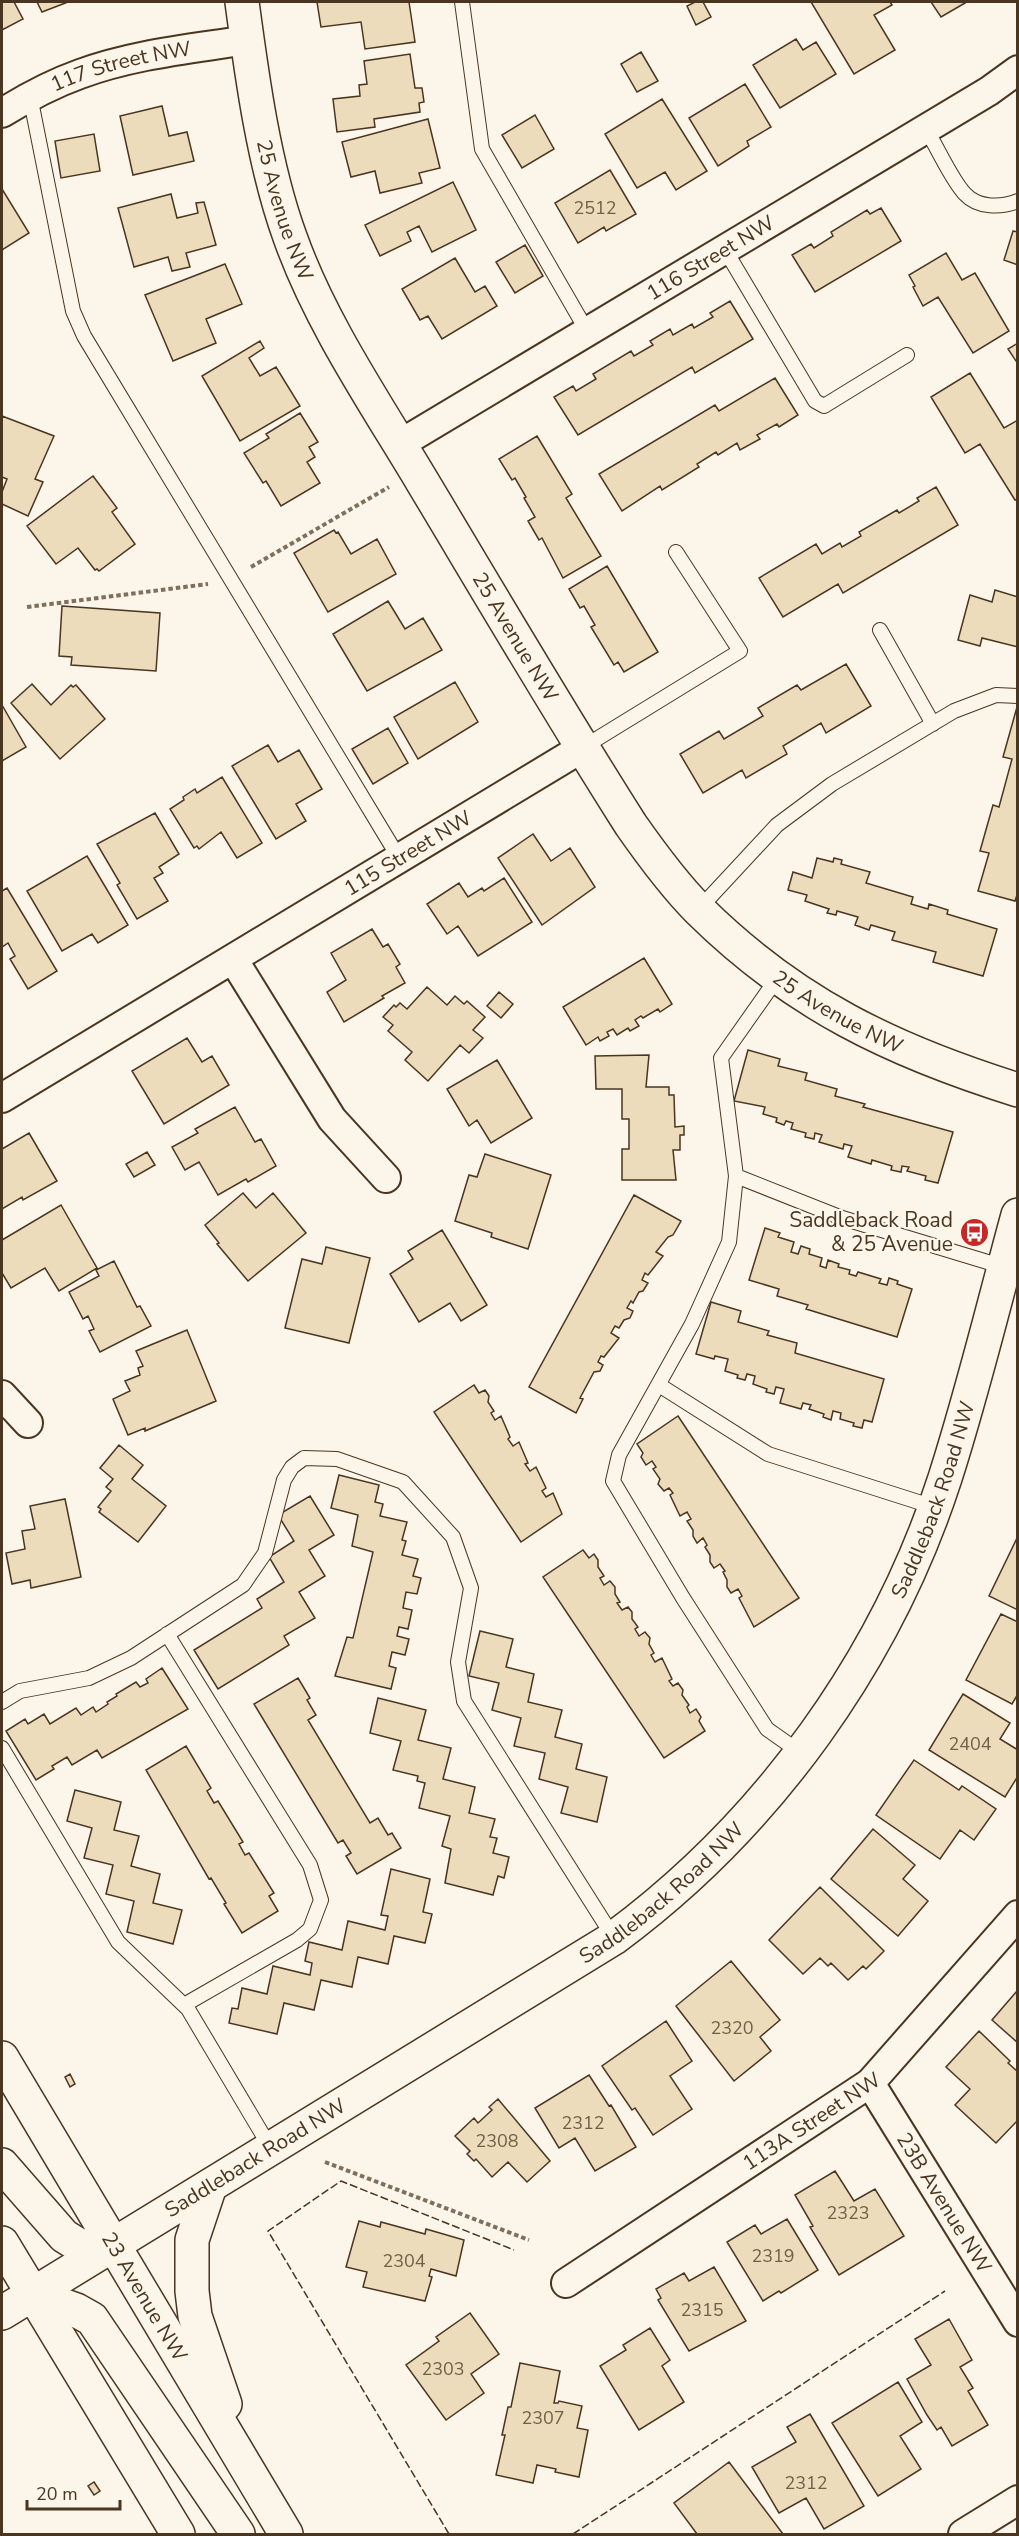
<svg xmlns="http://www.w3.org/2000/svg" width="1019" height="2536" viewBox="0 0 1019 2536" font-family="'Nunito Sans',sans-serif">
  <style>
    .building { fill: #ecdcbc; stroke: #4a3520; stroke-width: 1.5 }
    .lines { fill: none; stroke-linecap: round; stroke-linejoin: round }
    .lane-casing { stroke: #4a3520; stroke-width: 16 }
    .street-casing { stroke: #4a3520; stroke-width: 32 }
    .secondary-casing { stroke: #4a3520; stroke-width: 36 }
    .path { stroke: #7f6f5c; stroke-width: 4; stroke-dasharray: 4.5 3; stroke-linecap: butt }
    .lane { stroke: #fbf6e9; stroke-width: 14 }
    .street { stroke: #fbf6e9; stroke-width: 28 }
    .secondary { stroke: #fbf6e9; stroke-width: 33 }
    .fence { stroke: #4a3520; stroke-width: 1.5; stroke-dasharray: 8 3; stroke-linecap: butt }
    .labels { text-anchor: middle; stroke-width: 4.5; stroke-linejoin: round; paint-order: stroke }
    .number-label { font-size: 18px; fill: #725f47 }
    .street-label { font-size: 21px; fill: #4a3520; stroke: #fbf6e9 }
    .poi-label { font-size: 21px; fill: #4a3520; stroke: #fbf6e9; text-anchor: end }
  </style>
  <rect width="100%" height="100%" fill="#fbf6e9"/>
  <path class="building" d="M2 2H14L23 19 2 30Z
    M37 2H68L42 12Z
    M317 2H409L415 42 365 49 361 22 321 27Z
    M695 2H703L711 17 696 25 687 6Z
    M811 2H890L892 5 874 15 895 50 854 74Z
    M931 2H964L965 3 941 17Z
    M796 39 803 50 816 42 836 74 780 108 753 65Z
    M641 52 658 81 637 92 621 64Z
    M410 54 415 88H422L424 102 419 103 420 112 374 119 375 127 337 132 333 99 360 96 359 85 367 84 364 61Z
    M745 84 771 127 747 141 749 146 718 166 689 118Z
    M662 99 707 171 676 190 665 172 637 188 605 134Z
    M162 106 169 136 187 132 194 161 133 175 120 116Z
    M535 115 554 149 522 168 502 135Z
    M428 119 440 168 419 173 422 183 380 193 375 171 351 177 342 142Z
    M94 134 100 171 61 178 55 141Z
    M610 170 636 214 606 231 604 227 578 243 555 203Z
    M453 182 476 230 432 252 419 226 407 232 411 241 380 256 365 225Z
    M2 189 29 233 2 250Z
    M171 194 177 218 198 213 196 203 204 202 216 245 186 253 190 267 172 271 168 257 134 267 118 208Z
    M881 208 901 241 815 292 792 255 811 244 814 248 833 236 831 232 867 210 870 214Z
    M1013 231 1018 232V265L1004 260Z
    M525 245 543 276 515 293 496 262Z
    M946 253 962 280 975 273 1009 331 973 353 938 297 923 306 913 287 915 286 909 275Z
    M455 258 475 292 485 286 497 306 442 339 428 316 420 320 402 289Z
    M225 264 242 304 206 319 216 343 173 361 145 295Z
    M730 301 753 339 695 373 692 367 578 435 554 397 573 386 576 391 596 379 593 374 631 351 634 356 653 345 650 341 670 329 673 335 692 324 694 328 713 317 710 313Z
    M260 341 264 348 249 358 260 376 276 367 300 406 240 441 202 376Z
    M1018 343V364L1008 349Z
    M970 373 1004 428 1018 420V499L1015 500 980 444 965 453 931 397Z
    M775 378 798 415 779 427 777 424 757 435 760 439 740 450 737 443 718 455 716 452 697 464 699 467 662 490 660 486 622 511 599 474 715 405 719 411Z
    M300 413 318 442 309 447 315 457 307 462 320 483 281 506 266 481 263 483 244 453 269 438 266 434Z
    M2 416 54 436 35 479 43 482 28 516 2 504V492L7 479 2 477Z
    M537 436 572 494 566 498 601 556 563 578 542 538 539 540 528 521 535 517 524 498 526 497 515 478 512 480 499 459Z
    M93 476 117 508 112 512 135 544 99 571 97 569 95 570 78 548 56 564 27 526Z
    M936 487 958 525 843 593 838 584 783 617 759 578 816 544 822 554 840 543 842 547 861 536 859 532 897 510 899 513 919 501 917 498Z
    M334 530 336 533 338 532 351 554 377 539 396 574 328 612 294 553Z
    M607 566 658 652 624 672 618 662 614 665 591 627 595 625 584 606 580 608 569 589Z
    M995 590 1018 597V647L982 638 980 646 958 640 970 595 992 602Z
    M388 601 405 629 423 618 442 650 367 691 333 634Z
    M62 606 160 613 156 671 71 665 72 657 59 656Z
    M846 664 871 706 826 733 821 723 783 746 787 754 746 778 742 770 703 793 680 754 719 731 724 739 763 716 758 708 797 685 801 690Z
    M455 682 478 722 418 759 394 717Z
    M32 684 51 705 71 685 73 687 76 685 105 719 60 759 11 703Z
    M2 705 26 747 2 761Z
    M1017 707 1018 892 1015 901 978 891 989 853 980 851 993 805 999 807 1012 759 1003 757Z
    M388 728 408 763 373 784 352 749Z
    M268 745 278 762 299 750 322 789 296 804 306 821 276 839 232 766Z
    M222 777 262 843 237 858 221 832 199 849 197 846 194 848 170 809 184 800 183 797 195 789 197 793Z
    M155 813 179 854 159 867 163 873 154 878 168 901 137 919 117 885 120 883 97 844Z
    M533 834 551 861 570 848 595 887 542 925 498 858Z
    M87 856 128 925 98 943 92 934 62 951 27 891Z
    M817 858 833 862 834 858 842 860 841 864 870 872 866 883 913 897 911 904 928 909 929 904 948 910 947 914 997 929 983 976 933 962 936 952 892 940 895 932 871 925 869 930 855 925 858 917 837 911 836 915 827 913 829 909 805 901 807 895 788 890 793 872 812 878Z
    M504 878 532 922 478 956 458 926 447 934 427 904 459 883 468 897 482 888 484 891Z
    M7 888 57 971 28 989 10 959 15 956 8 943 2 947V891Z
    M372 929 383 947 388 944 400 964 396 967 405 983 382 996 384 998 344 1022 327 992 346 980 331 953Z
    M644 958 672 1004 660 1012 658 1009 643 1018 641 1016 635 1020 639 1026 630 1031 628 1028 617 1035 613 1029 607 1032 609 1036 600 1041 598 1037 586 1045 563 1007Z
    M427 987 447 1005 455 996 464 1004 467 1001 485 1017 473 1030 483 1038 469 1053 460 1045 428 1081 405 1060 412 1052 388 1031 393 1025 383 1017 394 1005 396 1007 400 1003 407 1009Z
    M499 992 513 1004 501 1018 487 1006Z
    M187 1038 202 1062 212 1056 229 1085 164 1124 132 1071Z
    M748 1050 780 1059 778 1066 807 1073 805 1080 837 1089 835 1096 865 1104 863 1107 953 1132 938 1183 925 1180 926 1176 907 1171 909 1167 902 1166 901 1172 891 1170 892 1166 872 1160 871 1164 848 1157 852 1146 844 1144 843 1149 819 1142 822 1135 815 1133 814 1139 805 1137 806 1133 791 1129 793 1123 786 1121 784 1125 776 1122 777 1118 763 1114 765 1107 734 1101Z
    M649 1055 646 1087H669V1095H674L675 1127 684 1126V1135H680V1150H673L676 1180H622V1149H629V1119H622V1089H596L595 1056Z
    M497 1060 532 1118 491 1143 477 1120 469 1126 447 1089Z
    M235 1107 255 1142 261 1139 276 1166 248 1182 246 1179 218 1195 199 1162 185 1170 172 1147 198 1133 195 1129Z
    M29 1133 57 1181 23 1200 22 1197 2 1209V1149Z
    M147 1152 155 1165 134 1177 126 1164Z
    M485 1154 551 1175 528 1249 491 1237 492 1233 455 1221 469 1175 477 1177Z
    M243 1193 256 1208 273 1193 306 1233 248 1281 217 1244 219 1243 205 1225Z
    M634 1195 681 1221 673 1235 668 1237 656 1252 663 1256 648 1275 645 1273 642 1280 648 1283 643 1291 639 1292 633 1303 631 1301 627 1308 633 1311 630 1318 624 1320 619 1328 615 1326 611 1333 619 1338 604 1357 601 1356 598 1362 603 1365 600 1371 594 1372 580 1398 583 1399 576 1413 529 1387Z
    M61 1205 97 1268 59 1291 45 1268 11 1288 2 1273V1240Z
    M765 1228 780 1233 778 1237 794 1242 791 1252 798 1254 801 1246 810 1249 809 1254 822 1258 820 1266 826 1268 828 1260 839 1264 838 1267 850 1270 849 1274 856 1276 858 1272 881 1279 879 1283 887 1285 889 1278 898 1281 897 1284 912 1289 897 1337 806 1309 808 1305 777 1296 779 1289 749 1280Z
    M442 1230 487 1305 461 1321 450 1303 419 1322 390 1274 413 1259 408 1251Z
    M326 1247 370 1258 349 1343 285 1328 302 1259 322 1264Z
    M114 1261 137 1307 140 1306 151 1326 100 1352 89 1331 94 1329 88 1316 83 1319 69 1292 99 1276 96 1270Z
    M711 1302 741 1311 738 1322 769 1331 767 1335 797 1343 795 1353 884 1379 872 1422 864 1420 862 1428 853 1426 854 1423 840 1419 841 1413 833 1411 831 1420 823 1417 824 1414 809 1409 811 1405 803 1403 801 1409 780 1403 784 1389 776 1387 774 1394 766 1392 767 1389 753 1384 755 1376 747 1374 745 1380 737 1378 738 1375 725 1371 728 1359 715 1356 714 1359 696 1354Z
    M187 1330 216 1401 145 1431V1428L128 1435 113 1399 130 1391 125 1381 140 1375 138 1368 143 1366 136 1351Z
    M474 1385 479 1393 485 1390 489 1396 488 1402 494 1411 491 1413 495 1420 501 1416 510 1437 508 1439 513 1446 519 1442 528 1463 525 1464 530 1471 536 1467 546 1488 542 1491 546 1497 553 1493 562 1514 521 1542 434 1412Z
    M678 1416 799 1598 754 1627 739 1598 742 1596 738 1589 731 1593 727 1587V1580L723 1572 725 1571 720 1564 714 1568 710 1562V1555L705 1547 707 1545 703 1538 697 1543 693 1536V1530L687 1521 691 1519 687 1512 680 1516 670 1495 673 1493 669 1488 664 1491 658 1484 660 1479 653 1469 656 1467 652 1461 646 1465 641 1457 643 1453 637 1444Z
    M119 1445 143 1465 132 1479 166 1506 138 1542 99 1512 101 1509 98 1507 111 1491 106 1487 113 1479 100 1468Z
    M339 1475 379 1485 375 1502 383 1504 380 1516 407 1522 402 1540 406 1541 402 1555 418 1559 413 1576 421 1578 417 1594 406 1592 403 1608 412 1610 408 1629 399 1627 397 1636 409 1639 405 1655 392 1652 389 1666 396 1668 391 1689 335 1676 347 1637 353 1638 373 1552 352 1546 358 1515 331 1508Z
    M310 1496 334 1535 309 1550 325 1576 299 1592 315 1618 284 1636 289 1645 218 1689 194 1650 262 1608 257 1599 284 1582 269 1557 294 1541 278 1515Z
    M65 1499 81 1577 31 1588 30 1580 12 1584 6 1553 25 1549 22 1531 35 1529 30 1506Z
    M1018 1536V1610L989 1596Z
    M583 1550 589 1558 594 1554 598 1560V1567L604 1576 600 1578 604 1585 610 1581 615 1587V1594L620 1602 617 1603 622 1610 628 1607 632 1612V1619L638 1627 635 1629 639 1636 645 1632 650 1638 649 1644 654 1653 651 1655 655 1662 662 1658 672 1679 669 1681 673 1686 678 1683 683 1690 682 1695 689 1705 687 1707 690 1713 696 1709 701 1717 699 1721 705 1731 664 1758 543 1577Z
    M1001 1614 1018 1622V1694L1012 1704 966 1680Z
    M480 1631 513 1639 506 1667 534 1674 528 1702 562 1710 555 1737 582 1744 576 1769 607 1777 597 1822 561 1813 568 1787 539 1779 545 1753 514 1746 521 1718 492 1710 499 1683 469 1676Z
    M162 1668 188 1709 102 1758 97 1750 72 1765 67 1757 52 1766 54 1769 36 1780 6 1731 25 1719 28 1724 44 1714 50 1724 76 1708 81 1715 93 1707 96 1712 108 1704 107 1702 117 1696 116 1694 136 1682 140 1687 148 1683 146 1679Z
    M298 1678 310 1698 307 1700 316 1715 308 1720 370 1823 378 1818 388 1835 392 1833 401 1848 357 1874 346 1856 351 1853 343 1840 338 1843 254 1704Z
    M963 1694 1010 1723 1000 1739 1018 1750V1776L1005 1797 929 1750Z
    M378 1698 426 1710 418 1740 451 1748 443 1779 475 1787 469 1813 495 1819 490 1837 497 1838 493 1853 509 1857 504 1878 498 1876 493 1895 445 1883 451 1849 442 1846 450 1816 419 1808 425 1783 417 1781 418 1776 393 1770 401 1741 370 1733Z
    M186 1746 211 1788 207 1791 214 1803 218 1801 243 1842 239 1844 245 1855 249 1853 274 1893 269 1896 278 1911 242 1933 224 1904 226 1903 211 1878 209 1879 146 1770Z
    M914 1760 959 1790 962 1786 996 1809 974 1840 960 1830 940 1859 876 1815Z
    M75 1790 121 1802 114 1830 139 1836 131 1866 160 1874 153 1903 182 1910 173 1944 127 1932 134 1901 106 1894 113 1865 84 1858 92 1828 67 1821Z
    M873 1829 915 1865 903 1879 928 1901 898 1936 831 1879Z
    M391 1869 430 1879 423 1912 432 1914 425 1943 394 1936 388 1964 358 1957 352 1987 321 1980 314 2010 284 2003 277 2034 229 2023 232 2008 238 2009 242 1988 267 1994 273 1966 310 1975 312 1963 305 1961 309 1942 342 1950 348 1921 385 1930 388 1916 381 1915Z
    M820 1887 884 1951 866 1969 863 1966 848 1980 831 1963 828 1966 820 1958 803 1974 769 1940Z
    M731 1961 780 2020 760 2037 771 2051 734 2081 676 2006Z
    M1017 1991H1018V2043L992 2020Z
    M666 2021 692 2061 670 2076 692 2109 653 2135 635 2108 632 2110 602 2066Z
    M979 2031 1010 2061 1008 2063 1018 2072V2120L996 2143 955 2105 970 2089 946 2067Z
    M70 2074 75 2084 70 2087 65 2077Z
    M589 2075 609 2106 611 2105 636 2147 595 2171 575 2138 559 2148 535 2108Z
    M498 2099 550 2161 527 2182 508 2162 492 2177 476 2159 474 2161 467 2154 470 2151 455 2136 474 2118 478 2123 492 2110 489 2107Z
    M835 2171 854 2201 875 2189 904 2236 839 2275 810 2227 813 2226 795 2195Z
    M787 2219 818 2270 781 2293 779 2291 763 2301 727 2242 755 2225 761 2234Z
    M359 2221 380 2227 381 2222 425 2234 426 2229 464 2240 456 2276 431 2269 429 2276 432 2277 425 2301 363 2287 367 2272 346 2267Z
    M714 2267 746 2321 689 2351 658 2300 661 2298 656 2289 684 2273 689 2281Z
    M470 2313 499 2354 471 2374 484 2393 446 2420 406 2365 439 2341 436 2337Z
    M949 2319 972 2360 960 2367 973 2388 968 2391 988 2425 952 2446 941 2427 937 2430 927 2415 907 2379 931 2365 915 2339Z
    M650 2328 670 2360 662 2366 684 2402 639 2430 600 2366 626 2350 623 2345Z
    M520 2363 560 2371 554 2403H558L559 2401 582 2406 577 2428 588 2430 579 2477 555 2472 556 2469 537 2465 533 2483 496 2475 505 2435H502L508 2407H511Z
    M898 2382 922 2422 900 2436 921 2469 878 2496 832 2423Z
    M810 2414 864 2506 824 2529 806 2498 779 2513 752 2467 796 2442 787 2427Z
    M729 2462 783 2534H697L674 2503Z
    M94 2482 100 2491 94 2495 88 2486Z"/>
  <g class="lines">
    <defs>
      <path id="lane" d="M462 2 482 149 587 331
        M30 96 73 311 84 336 399 858
        M926 129C936 145 952 181 965 194 978 208 1001 208 1018 201
        M724 248 815 401 824 406 907 355
        M880 630 933 724
        M582 748 740 651 676 552
        M698 910 777 825 832 784 954 711 996 695 1018 696
        M778 977 721 1058 736 1176 729 1242 692 1324 619 1455 613 1481 683 1598 767 1729 801 1753
        M736 1176 842 1218 1004 1267
        M659 1385 768 1454 934 1507
        M167 1634 310 1865 321 1900 310 1929 297 1940 184 2005
        M2 1702 20 1691 89 1678 131 1658 243 1585 265 1553 284 1480 292 1467 304 1458 337 1459 403 1482 453 1537 471 1588 458 1662 464 1701 614 1938
        M2 1748 118 1942 188 2009 270 2147"/>
      <g id="street">
        <path id="s1" d="M2 113C26 98 52 84 80 74 134 54 191 49 247 40"/>
        <path id="s2" d="M400 444 989 91 1018 70"/>
        <path d="M233 959 332 1119 386 1178"/>
        <path id="s3" d="M2 1098 582 748"/>
        <path d="M2 1395 28 1423"/>
        <path id="s4" d="M870 2083 1018 2322"/>
        <path id="s5" d="M566 2283 870 2083 1018 1915"/>
        <path d="M963 2534 1018 2500"/>
      </g>
      <g id="secondary">
        <path id="s6" d="M242 2C252 77 264 166 290 237 320 322 376 404 422 481 491 596 559 712 631 825 652 855 674 885 699 910 794 1004 893 1051 1018 1090"/>
        <path id="s7" d="M2 2058 286 2534"/>
        <path d="M2 2165 64 2236 80 2246 113 2244"/>
        <path d="M210 2186 192 2240V2291L195 2316 225 2404"/>
        <path d="M2 2243 178 2534"/>
        <path d="M32 2294 76 2310 92 2319 238 2534"/>
        <path id="s8" d="M2 2313 614 1938C768 1824 886 1660 945 1478 973 1391 994 1303 1018 1215"/>
      </g>
    </defs>
    <use href="#lane" class="lane-casing"/>
    <use href="#street" class="street-casing"/>
    <use href="#secondary" class="secondary-casing"/>
    <path class="path" d="M251 567 389 487
      M27 607 208 584
      M325 2162 529 2240"/>
    <use href="#lane" class="lane"/>
    <use href="#street" class="street"/>
    <use href="#secondary" class="secondary"/>
    <path class="fence" d="M449 2534 268 2231 341 2181 514 2250
      M573 2534 945 2291"/>
  </g>
  <defs>
    <symbol id="bus-disc" viewBox="-11 -11 22 22"><circle r="9.5" fill="#c62828" stroke="#fbf6e9"/><path d="M-5-6H5V4H4V6H2V4H-2V6H-4V4H-5ZM-3.5-4V0h7V-4ZM-3.5 1.2v1.5H-2V1.2ZM2 1.2v1.5H3.5V1.2Z" fill="#fff"/></symbol>
  </defs>
  <g fill-rule="evenodd">
    <use href="#bus-disc" x="958" y="1216" width="33" height="33"/>
  </g>
  <g class="labels">
    <g class="number-label">
      <text x="595" y="214">2512</text>
      <text x="970" y="1750">2404</text>
      <text x="732" y="2034">2320</text>
      <text x="583" y="2129">2312</text>
      <text x="497" y="2147">2308</text>
      <text x="848" y="2219">2323</text>
      <text x="773" y="2262">2319</text>
      <text x="404" y="2267">2304</text>
      <text x="702" y="2316">2315</text>
      <text x="443" y="2375">2303</text>
      <text x="543" y="2424">2307</text>
      <text x="806" y="2489">2312</text>
    </g>
    <g class="street-label">
      <text dy="7" stroke="none"><textPath href="#s1" startOffset="129">117 Street NW</textPath></text>
      <text dy="7" stroke="none"><textPath href="#s6" startOffset="213">25 Avenue NW</textPath></text>
      <text dy="7" stroke="none"><textPath href="#s2" startOffset="362">116 Street NW</textPath></text>
      <text dy="7" stroke="none"><textPath href="#s6" startOffset="700">25 Avenue NW</textPath></text>
      <text dy="7" stroke="none"><textPath href="#s3" startOffset="474">115 Street NW</textPath></text>
      <text dy="7" stroke="none"><textPath href="#s6" startOffset="1203">25 Avenue NW</textPath></text>
      <text dy="7" stroke="none"><textPath href="#s8" startOffset="1269">Saddleback Road NW</textPath></text>
      <text dy="7" stroke="none"><textPath href="#s8" startOffset="783">Saddleback Road NW</textPath></text>
      <text dy="7" stroke="none"><textPath href="#s5" startOffset="294">113A Street NW</textPath></text>
      <text dy="7" stroke="none"><textPath href="#s8" startOffset="297">Saddleback Road NW</textPath></text>
      <text dy="7" stroke="none"><textPath href="#s4" startOffset="141">23B Avenue NW</textPath></text>
      <text dy="7" stroke="none"><textPath href="#s7" startOffset="278">23 Avenue NW</textPath></text>
    </g>
    <g class="poi-label">
      <text x="953" y="1227">Saddleback Road<tspan x="953" dy="24">&amp; 25 Avenue</tspan></text>
    </g>
  </g>
  <rect width="1019" height="2536" fill="none" stroke="#4a3520" stroke-width="6"/>
  <path d="M27 2500v9h93v-9" fill="none" stroke="#4a3520" stroke-width="3"/>
  <text x="36" y="2500" font-size="18" fill="#4a3520" stroke="#fbf6e9" stroke-width="4.5" paint-order="stroke">20 m</text>
</svg>
